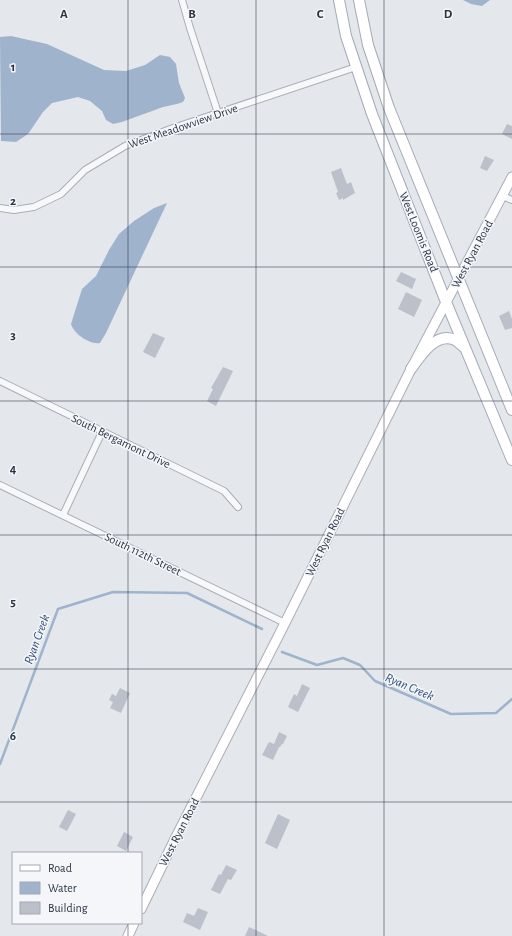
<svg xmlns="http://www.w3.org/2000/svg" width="512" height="936" viewBox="0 0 512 936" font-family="'Alegreya Sans',sans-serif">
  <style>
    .water { fill: #9fb4cc }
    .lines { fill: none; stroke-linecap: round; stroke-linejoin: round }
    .stream { stroke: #9fb4cc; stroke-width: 2.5 }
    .building { fill: #bbc0ca }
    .street-casing { stroke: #a9aeb7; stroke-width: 8 }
    .secondary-casing { stroke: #a9aeb7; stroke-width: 11 }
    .primary-casing { stroke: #a3abb8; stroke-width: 12 }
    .street { stroke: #f7f8fa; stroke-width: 6 }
    .secondary { stroke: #fff; stroke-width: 9 }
    .primary { stroke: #fff; stroke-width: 10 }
    .grid { fill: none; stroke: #2b3445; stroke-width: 1; stroke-opacity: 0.55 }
    .labels { text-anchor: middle; stroke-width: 3; stroke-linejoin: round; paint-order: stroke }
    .street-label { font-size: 12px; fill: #2b3445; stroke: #f4f6f9 }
    .water-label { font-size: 13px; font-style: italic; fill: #34527a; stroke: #f4f6f9 }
    .grid-label { font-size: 13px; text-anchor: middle; font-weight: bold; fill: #2b3445; stroke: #f4f6f9; stroke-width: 3; stroke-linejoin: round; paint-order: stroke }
  </style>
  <rect width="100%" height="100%" fill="#e4e7ec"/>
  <path class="water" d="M463 0H490L482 6 471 4Z
    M11 36 47 44 104 70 126 71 145 65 160 55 170 57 176 64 179 83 185 98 183 102 177 104 163 107 122 122 113 124 106 120 102 111 90 101 78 97 52 103 43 112 28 134 16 142 1 141 0 37Z
    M167 203 106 333 100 343C90 345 74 334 71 324L82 289 96 276 109 250 119 234 134 221 154 208Z"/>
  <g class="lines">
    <path class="stream" d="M282 652 317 665 343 658 360 665 375 681 451 714 496 713 512 699
      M0 764 58 609 113 592 187 593 262 629"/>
  </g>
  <path class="building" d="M507 124 512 126V139L502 134Z
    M485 156 494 160 487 171 480 168Z
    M341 168 347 184 351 182 355 193 343 200V198L339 200 336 193 338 192 331 172Z
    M401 272 416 279 412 289 396 281Z
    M406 292 422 300 414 317 398 309Z
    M509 311 512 319V328L505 330 499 316Z
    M153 333 165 338 155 358 143 352Z
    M223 367 233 371 216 406 207 401 213 389 211 388Z
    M302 684 310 688 298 712 288 707 294 694 297 696Z
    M120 688 130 693 121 713 110 708 113 702 109 700 112 694 116 696Z
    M279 732 287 736 283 744H282L280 747H279L273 760 262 755 269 742 274 744Z
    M68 810 76 814 67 831 59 827Z
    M278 814 290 820 277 849 265 843Z
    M124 832 133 837 126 851 117 846Z
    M226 865 237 870 231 880 228 879 220 894 211 890 219 874 221 875Z
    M198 908 208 912 200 930 183 922 187 913 194 916Z
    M249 927 268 936H245Z"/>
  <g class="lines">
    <defs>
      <path id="street" d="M182 0 190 28 218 113
        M503 196 512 200
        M0 208 14 210 34 207 61 194 85 170 125 146 173 128 356 67
        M0 381 224 491 238 507
        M0 485 285 623
        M63 515 102 432"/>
      <path id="secondary" d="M141 909 175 839 285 623 411 369 512 177
        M128 936 134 923"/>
      <path id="primary" d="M339 0 346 36 372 114 446 302 512 460
        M359 0 368 45 389 108 512 410
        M411 369C420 356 436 331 455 340 459 342 462 346 465 348"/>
    </defs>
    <use href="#street" class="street-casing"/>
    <use href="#secondary" class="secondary-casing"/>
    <use href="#primary" class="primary-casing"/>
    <use href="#street" class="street"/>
    <use href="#secondary" class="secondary"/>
    <use href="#primary" class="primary"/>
  </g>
  <path class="grid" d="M128 0V853M256 0V936M384 0V936M0 134H512M0 267H512M0 401H512M0 535H512M0 669H512M0 802H512M128 923V936"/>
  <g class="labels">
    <g class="street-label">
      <text transform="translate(183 126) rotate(-19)" y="4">West Meadowview Drive</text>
      <text transform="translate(419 232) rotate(68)" y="4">West Loomis Road</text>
      <text transform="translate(472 254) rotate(-62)" y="4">West Ryan Road</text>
      <text transform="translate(121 441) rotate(26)" y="4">South Bergamont Drive</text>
      <text transform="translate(325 542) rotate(-64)" y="4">West Ryan Road</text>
      <text transform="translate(143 554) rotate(26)" y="4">South 112th Street</text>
      <text transform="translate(179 832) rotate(-63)" y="4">West Ryan Road</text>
    </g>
    <g class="water-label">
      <text transform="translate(36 639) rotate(-70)" y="5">Ryan Creek</text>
      <text transform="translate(410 686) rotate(23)" y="5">Ryan Creek</text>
    </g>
  </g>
  <g class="grid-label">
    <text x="64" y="18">A</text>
    <text x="192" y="18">B</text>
    <text x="320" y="18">C</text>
    <text x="448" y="18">D</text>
    <text x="13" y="71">1</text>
    <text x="13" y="205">2</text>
    <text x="13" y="339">3</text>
    <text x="13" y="473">4</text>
    <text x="13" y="606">5</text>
    <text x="13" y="740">6</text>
  </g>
  <rect x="12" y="852" width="130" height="72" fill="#f4f6f9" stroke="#a4a8b1"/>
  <rect x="20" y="865" width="20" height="6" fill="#ffffff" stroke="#a4a8b1"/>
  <text x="48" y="872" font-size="12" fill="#2b3445">Road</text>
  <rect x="20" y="882" width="20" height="12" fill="#9fb4cc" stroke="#a4a8b1"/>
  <text x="48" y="892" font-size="12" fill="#2b3445">Water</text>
  <rect x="20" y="902" width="20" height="12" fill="#bbc0ca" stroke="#a4a8b1"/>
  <text x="48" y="912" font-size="12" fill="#2b3445">Building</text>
</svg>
